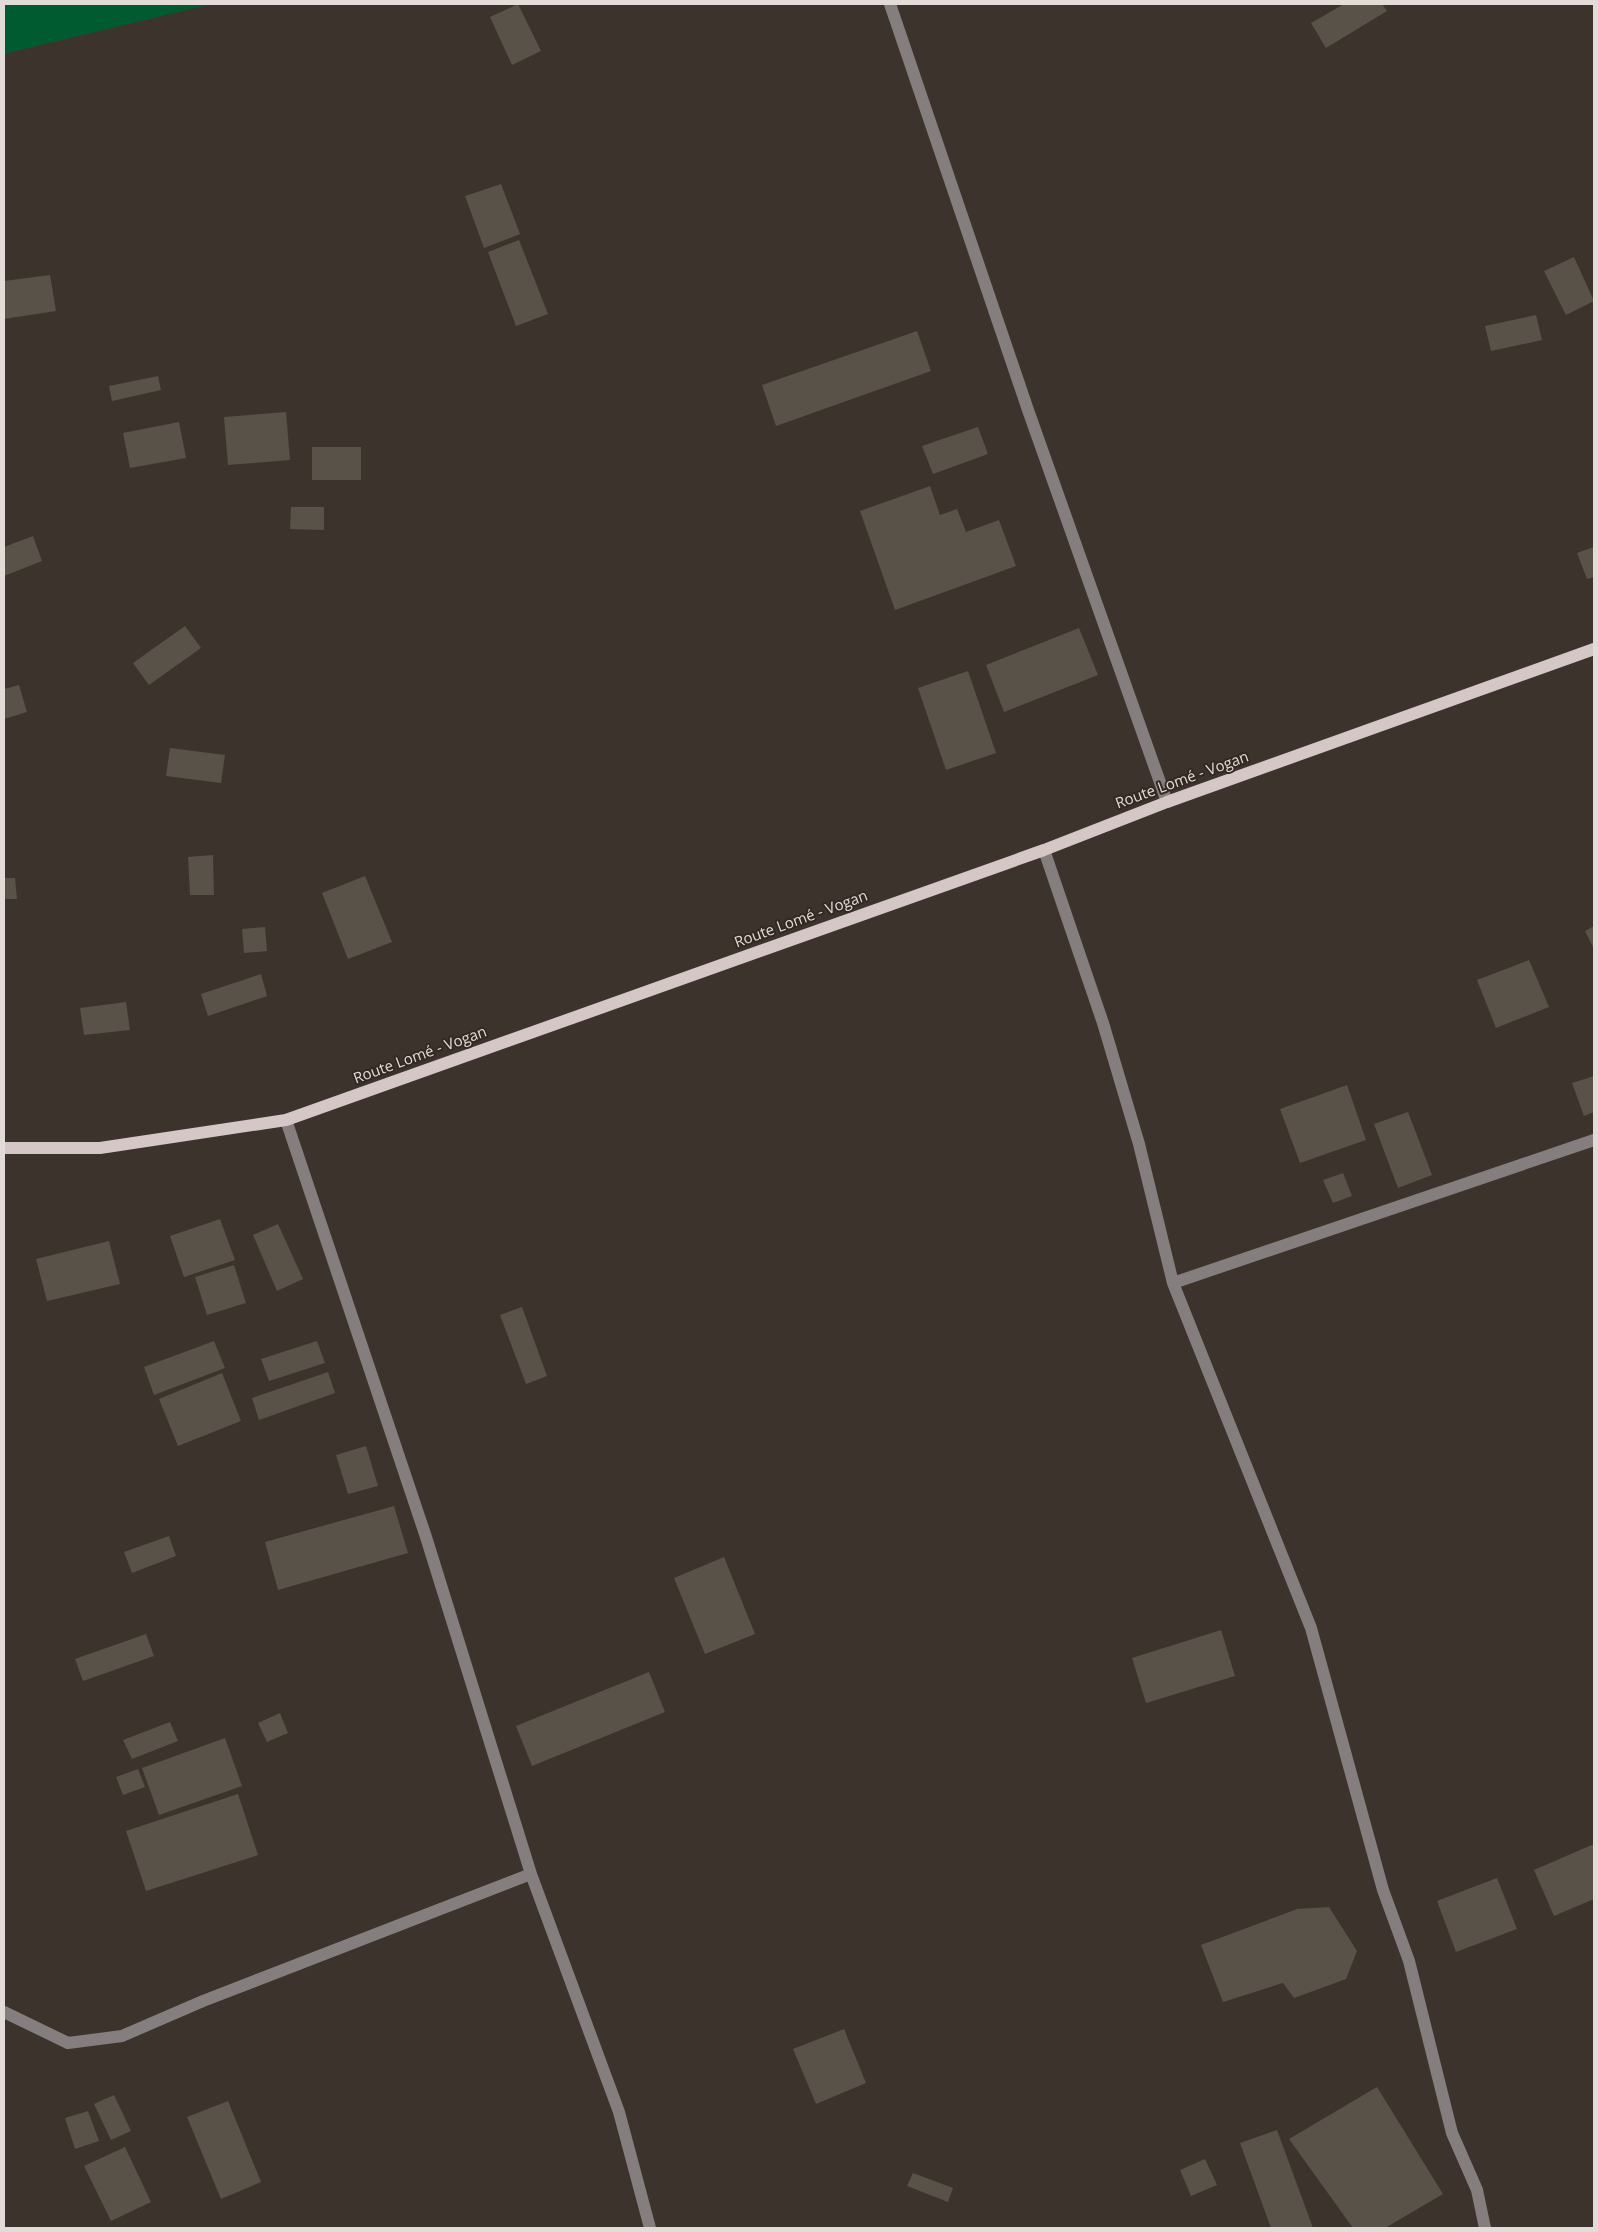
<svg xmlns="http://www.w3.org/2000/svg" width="1598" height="2232" viewBox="0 0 1598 2232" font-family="'Open Sans',sans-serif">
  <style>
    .green { fill: #005c30 }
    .building { fill: #595249 }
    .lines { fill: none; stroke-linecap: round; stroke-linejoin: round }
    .minor { stroke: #857e7e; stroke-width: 12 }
    .major { stroke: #d4c7c6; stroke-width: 12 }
    .labels { text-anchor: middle; stroke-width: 4; stroke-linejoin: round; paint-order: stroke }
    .street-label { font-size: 15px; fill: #e2dbd7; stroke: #332923 }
  </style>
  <rect width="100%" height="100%" fill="#3d332d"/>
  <path class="green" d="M4 4H212L4 54Z"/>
  <path class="building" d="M518 4 541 51 512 65 490 17Z
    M1344 4H1382L1387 11 1326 48 1311 23Z
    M501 184 520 234 484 248 465 196Z
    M519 240 548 314 516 326 488 252Z
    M1574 257 1594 301 1566 315 1544 271Z
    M50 275 56 311 4 319V281Z
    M1536 315 1542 340 1491 351 1485 326Z
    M917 331 931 371 776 426 762 385Z
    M158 376 161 390 112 401 109 386Z
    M286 412 290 460 228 465 224 417Z
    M179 422 186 458 130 468 123 433Z
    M978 427 988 454 933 474 922 446Z
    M312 447H361V480H312Z
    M930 486 940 515 957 509 966 532 999 520 1016 566 895 610 860 511Z
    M291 507H324V530L290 529Z
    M33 536 42 561 4 576V547Z
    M1594 547V577L1587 579 1577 553Z
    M185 626 201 648 149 685 133 663Z
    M1079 628 1098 675 1004 712 986 665Z
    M968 671 996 753 946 770 918 688Z
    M19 685 27 712 4 719V689Z
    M170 748 225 755 221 783 166 776Z
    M213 855 214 895H190L188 857Z
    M365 876 392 942 348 959 322 893Z
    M4 878H15L17 899H4Z
    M1594 926V947H1593L1585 931Z
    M265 927 267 951 244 953 242 929Z
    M1529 960 1549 1007 1496 1028 1477 980Z
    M261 974 267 996 208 1016 201 994Z
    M126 1002 130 1030 84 1035 80 1008Z
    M1594 1076V1112L1584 1116 1572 1083Z
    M1347 1085 1366 1140 1300 1163 1280 1109Z
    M1408 1112 1432 1175 1398 1188 1374 1124Z
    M1343 1173 1352 1196 1333 1203 1323 1180Z
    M220 1219 235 1260 184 1277 170 1236Z
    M278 1224 303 1279 277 1291 253 1235Z
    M109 1241 120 1284 47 1301 36 1259Z
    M234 1265 246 1303 207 1315 195 1277Z
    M522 1307 547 1376 526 1384 500 1315Z
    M214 1341 225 1368 154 1395 144 1367Z
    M317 1341 325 1363 269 1381 261 1359Z
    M328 1372 335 1393 259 1420 252 1398Z
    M222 1373 241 1421 178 1446 159 1399Z
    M366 1446 378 1486 348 1494 336 1455Z
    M394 1506 408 1553 278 1590 265 1542Z
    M169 1536 176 1556 132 1573 124 1552Z
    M724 1557 755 1634 705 1654 674 1578Z
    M1221 1630 1235 1676 1146 1703 1132 1658Z
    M146 1634 154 1656 83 1681 75 1659Z
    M649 1672 665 1712 532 1766 516 1726Z
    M280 1713 288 1733 267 1742 258 1723Z
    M170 1722 178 1741 132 1759 123 1740Z
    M225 1738 242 1786 159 1815 142 1768Z
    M138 1769 145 1787 123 1795 116 1777Z
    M238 1794 258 1855 146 1891 126 1831Z
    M1594 1844V1899L1554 1916 1534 1870Z
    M1497 1878 1517 1929 1456 1952 1437 1901Z
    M1329 1907 1357 1951 1346 1979 1294 1998 1283 1983 1223 2002 1201 1945 1297 1909Z
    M844 2029 866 2083 816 2104 793 2049Z
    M1377 2087 1443 2194 1385 2228H1353L1289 2139Z
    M114 2095 131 2131 111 2140 94 2104Z
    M228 2101 261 2182 221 2199 187 2117Z
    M88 2111 99 2141 75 2149 65 2118Z
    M1277 2130 1313 2228H1271L1240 2143Z
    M125 2147 151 2202 111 2221 84 2166Z
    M1205 2159 1217 2185 1191 2196 1180 2170Z
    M913 2173 953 2188 948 2202 907 2186Z"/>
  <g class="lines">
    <path class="minor" d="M890 4 1028 410 1167 802
      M1044 850 1103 1023 1139 1144 1173 1283 1311 1628 1383 1890 1409 1961 1452 2133 1477 2190 1485 2228
      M286 1120 426 1537 531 1874 619 2112 650 2228
      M1173 1283 1594 1140
      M4 2012 68 2043 122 2036 203 2001 531 1874"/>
    <path class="major" d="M4 1148H100L286 1120 1044 850 1167 802 1594 649"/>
  </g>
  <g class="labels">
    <g class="street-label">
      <text transform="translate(1182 780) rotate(-20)" y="5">Route Lomé - Vogan</text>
      <text transform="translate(801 919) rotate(-20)" y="5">Route Lomé - Vogan</text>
      <text transform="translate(420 1055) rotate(-20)" y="5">Route Lomé - Vogan</text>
    </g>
  </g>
  <rect width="1598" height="2232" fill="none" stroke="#e2dbd7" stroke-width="10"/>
</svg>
